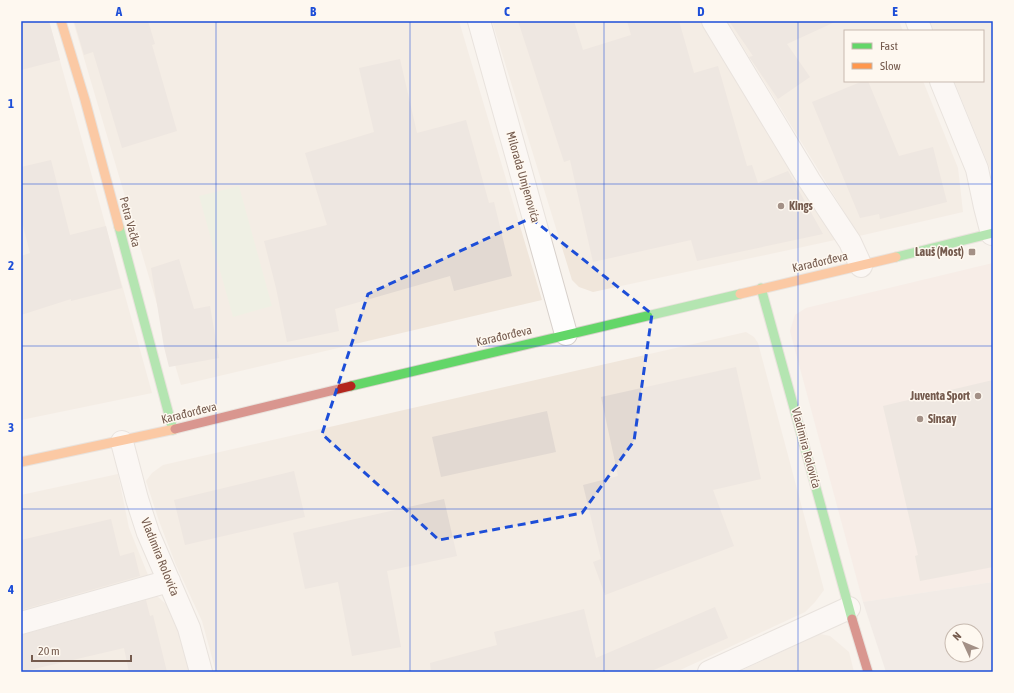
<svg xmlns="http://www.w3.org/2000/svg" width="1014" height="693" viewBox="0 0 1014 693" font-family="'Asap Condensed',sans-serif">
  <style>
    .residential { fill: #f0e6db }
    .commercial { fill: #f5e6df }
    .industrial { fill: #eae3de; fill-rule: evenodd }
    .green { fill: #e5eed9 }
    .building { fill: #e2d9d2 }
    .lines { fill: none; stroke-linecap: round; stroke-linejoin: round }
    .street-casing { stroke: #d7d0cb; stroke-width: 24 }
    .fast-casing { stroke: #d7d0ca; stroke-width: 11 }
    .slow-casing { stroke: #d7d0ca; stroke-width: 11 }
    .jam-casing { stroke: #d7d0ca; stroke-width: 11 }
    .street { stroke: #fefdfc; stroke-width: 22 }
    .fast { stroke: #63d668; stroke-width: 9 }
    .slow { stroke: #ff974d; stroke-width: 9 }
    .jam { stroke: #b3261e; stroke-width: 9 }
    .marked { fill: none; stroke: #1d4ed8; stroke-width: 3; stroke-dasharray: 8 5; stroke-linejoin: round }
    .grid { fill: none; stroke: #1d4ed8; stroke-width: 1; stroke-opacity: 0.55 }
    .poi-dot { fill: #a39086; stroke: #fef8f0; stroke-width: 1.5 }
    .labels { text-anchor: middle; stroke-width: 3; stroke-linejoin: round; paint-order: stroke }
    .street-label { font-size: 12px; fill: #755b4e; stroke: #fef8f0 }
    .poi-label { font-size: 12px; font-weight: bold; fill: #755b4e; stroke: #fef8f0; text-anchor: start }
    .neatline { fill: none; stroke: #1d4ed8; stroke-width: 1.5 }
    .grid-label { font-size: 13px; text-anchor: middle; font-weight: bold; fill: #1d4ed8 }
  </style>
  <rect width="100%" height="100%" fill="#f8f3ed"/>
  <path class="residential" d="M21 21H49L152 393 21 420Z
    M73 21H459L542 300 181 385Z
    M492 21H704L835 240 593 292 579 287 572 280Z
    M727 21H899L903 31H845V81H923L958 168 963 212 859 236Z
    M930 21H993V176L954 81H983V31H934Z
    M746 332 754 337 758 343 824 590 815 602 805 612 676 672H216L202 621 176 565 159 521 146 481 152 473 163 465Z
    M118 474 129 528 148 575 21 611V495Z
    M157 596 167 605 176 615 190 672H21V636Z
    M820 634 830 636 849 652 854 672H738Z"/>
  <path class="commercial" d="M993 263V582L863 602 790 331 795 315 806 308Z"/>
  <path class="industrial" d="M993 582V672H886L863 602ZM952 631H976V655H952Z"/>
  <path class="green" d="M239 186 272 306 233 317 199 196Z"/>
  <path class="building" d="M21 21H49L60 60 21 70Z
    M74 21H148L155 44 152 45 177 131 122 148 93 52 84 55Z
    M518 21H574L583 50 631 35 627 21H679L694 73 718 66 747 166 752 165 758 183 788 171 823 234 697 261 691 240 593 262 570 160 564 162Z
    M729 21H837L787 44 810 77 778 99 752 61 749 57 753 56Z
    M400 59 417 133 466 120 489 203 494 202 512 276 454 291 450 276 335 309 339 331 287 342 276 288 264 241 327 225 305 153 374 132 359 68Z
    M863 81H868L899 156 933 147 947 202 880 219 879 214 860 218 812 102Z
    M51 160 70 235 106 226 122 288 71 301V299L21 315V256L30 253 21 218V167Z
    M179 259 194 309 210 306 219 358 169 367 164 347 151 268Z
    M736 367 761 479 713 490 734 546 605 595 593 562 601 559 583 485 618 476 601 397Z
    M993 380V567L920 581 915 556 918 555 883 406Z
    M547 411 556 452 441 477 432 437Z
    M294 471 305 517 185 545 174 500Z
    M444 499 457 556 387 571 401 647 352 656 338 582 305 589 293 533Z
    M111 519 120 556 134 552 140 576 21 610V540Z
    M146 600 150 616 153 615 167 672H129L124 648 21 672V635Z
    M715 607 728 638 649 672H431L430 663 497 645 494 632 584 609 596 658Z"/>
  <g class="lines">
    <defs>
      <path id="street" d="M479 21 566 334
        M713 21 809 180 850 242 861 266
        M917 21 921 31
        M941 81 977 169 985 207 992 234
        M122 442 137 499 148 533 189 628 201 672
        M21 623 169 581
        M709 672 849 608"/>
      <path id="fast" d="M119 227 173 430
        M896 257 993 233
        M761 288 852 619
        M351 386 740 294"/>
      <path id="slow" d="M61 21 85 100 119 227
        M740 294 896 257
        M21 462 175 429"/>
      <path id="jam" d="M175 429 351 386
        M852 619 868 672"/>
    </defs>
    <use href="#street" class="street-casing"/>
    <use href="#fast" class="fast-casing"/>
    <use href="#slow" class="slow-casing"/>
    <use href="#jam" class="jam-casing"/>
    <use href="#street" class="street"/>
    <use href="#fast" class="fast"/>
    <use href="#slow" class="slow"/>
    <use href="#jam" class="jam"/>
  </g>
  <path d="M0 0H1014V693H0ZM531 218 652 314 634 441 582 513 439 540 322 434 368 294Z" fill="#f8f3ed" fill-opacity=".55" fill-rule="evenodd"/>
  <path class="marked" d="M531 218 652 314 634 441 582 513 439 540 322 434 368 294Z"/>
  <path class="grid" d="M216 21V672M410 21V672M604 21V672M798 21V672M21 184H993M21 346H993M21 509H993"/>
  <g class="poi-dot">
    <circle cx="781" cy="206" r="4"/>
    <rect x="968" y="248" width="8" height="8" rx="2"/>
    <circle cx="978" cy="396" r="4"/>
    <circle cx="920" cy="419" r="4"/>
  </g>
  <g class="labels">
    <g class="street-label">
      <text transform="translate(523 177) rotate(74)" y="4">Milorada Umjenovića</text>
      <text transform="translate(130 222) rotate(75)" y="4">Petra Vačka</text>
      <text transform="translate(820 262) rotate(-13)" y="4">Karađorđeva</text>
      <text transform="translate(504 336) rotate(-13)" y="4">Karađorđeva</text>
      <text transform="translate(189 413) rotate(-14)" y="4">Karađorđeva</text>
      <text transform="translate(806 448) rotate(75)" y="4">Vladimira Rolovića</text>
      <text transform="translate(160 557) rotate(68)" y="4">Vladimira Rolovića</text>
    </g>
    <g class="poi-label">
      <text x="789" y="210">Kings</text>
      <text x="964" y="256" text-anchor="end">Lauš (Most)</text>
      <text x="970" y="400" text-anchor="end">Juventa Sport</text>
      <text x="928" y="423">Sinsay</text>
    </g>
  </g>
  <rect width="1014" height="693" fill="none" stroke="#fef8f0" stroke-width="44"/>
  <rect x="844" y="30" width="140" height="52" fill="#fef8f0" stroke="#c7b9af"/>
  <rect x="852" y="43" width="20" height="6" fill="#63d668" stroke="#c7b9af"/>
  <text x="880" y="50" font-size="12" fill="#755b4e">Fast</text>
  <rect x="852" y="63" width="20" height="6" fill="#ff974d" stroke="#c7b9af"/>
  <text x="880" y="70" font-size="12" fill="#755b4e">Slow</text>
  <g transform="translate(964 643) rotate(314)"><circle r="19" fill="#fef8f0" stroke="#c7b9af"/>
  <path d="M0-3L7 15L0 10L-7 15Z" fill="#a39086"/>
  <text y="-6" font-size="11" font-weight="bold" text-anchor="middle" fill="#755b4e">N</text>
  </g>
  <path d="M32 655v6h99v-6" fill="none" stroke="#755b4e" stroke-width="2"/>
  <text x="38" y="655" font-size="12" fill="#755b4e" stroke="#fef8f0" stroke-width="3" paint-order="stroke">20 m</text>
  <rect x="22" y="22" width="970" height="649" class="neatline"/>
  <g class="grid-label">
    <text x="119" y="16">A</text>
    <text x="313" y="16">B</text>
    <text x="507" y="16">C</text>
    <text x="701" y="16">D</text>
    <text x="895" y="16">E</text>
    <text x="11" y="108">1</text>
    <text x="11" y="270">2</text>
    <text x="11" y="432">3</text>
    <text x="11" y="594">4</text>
  </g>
</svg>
